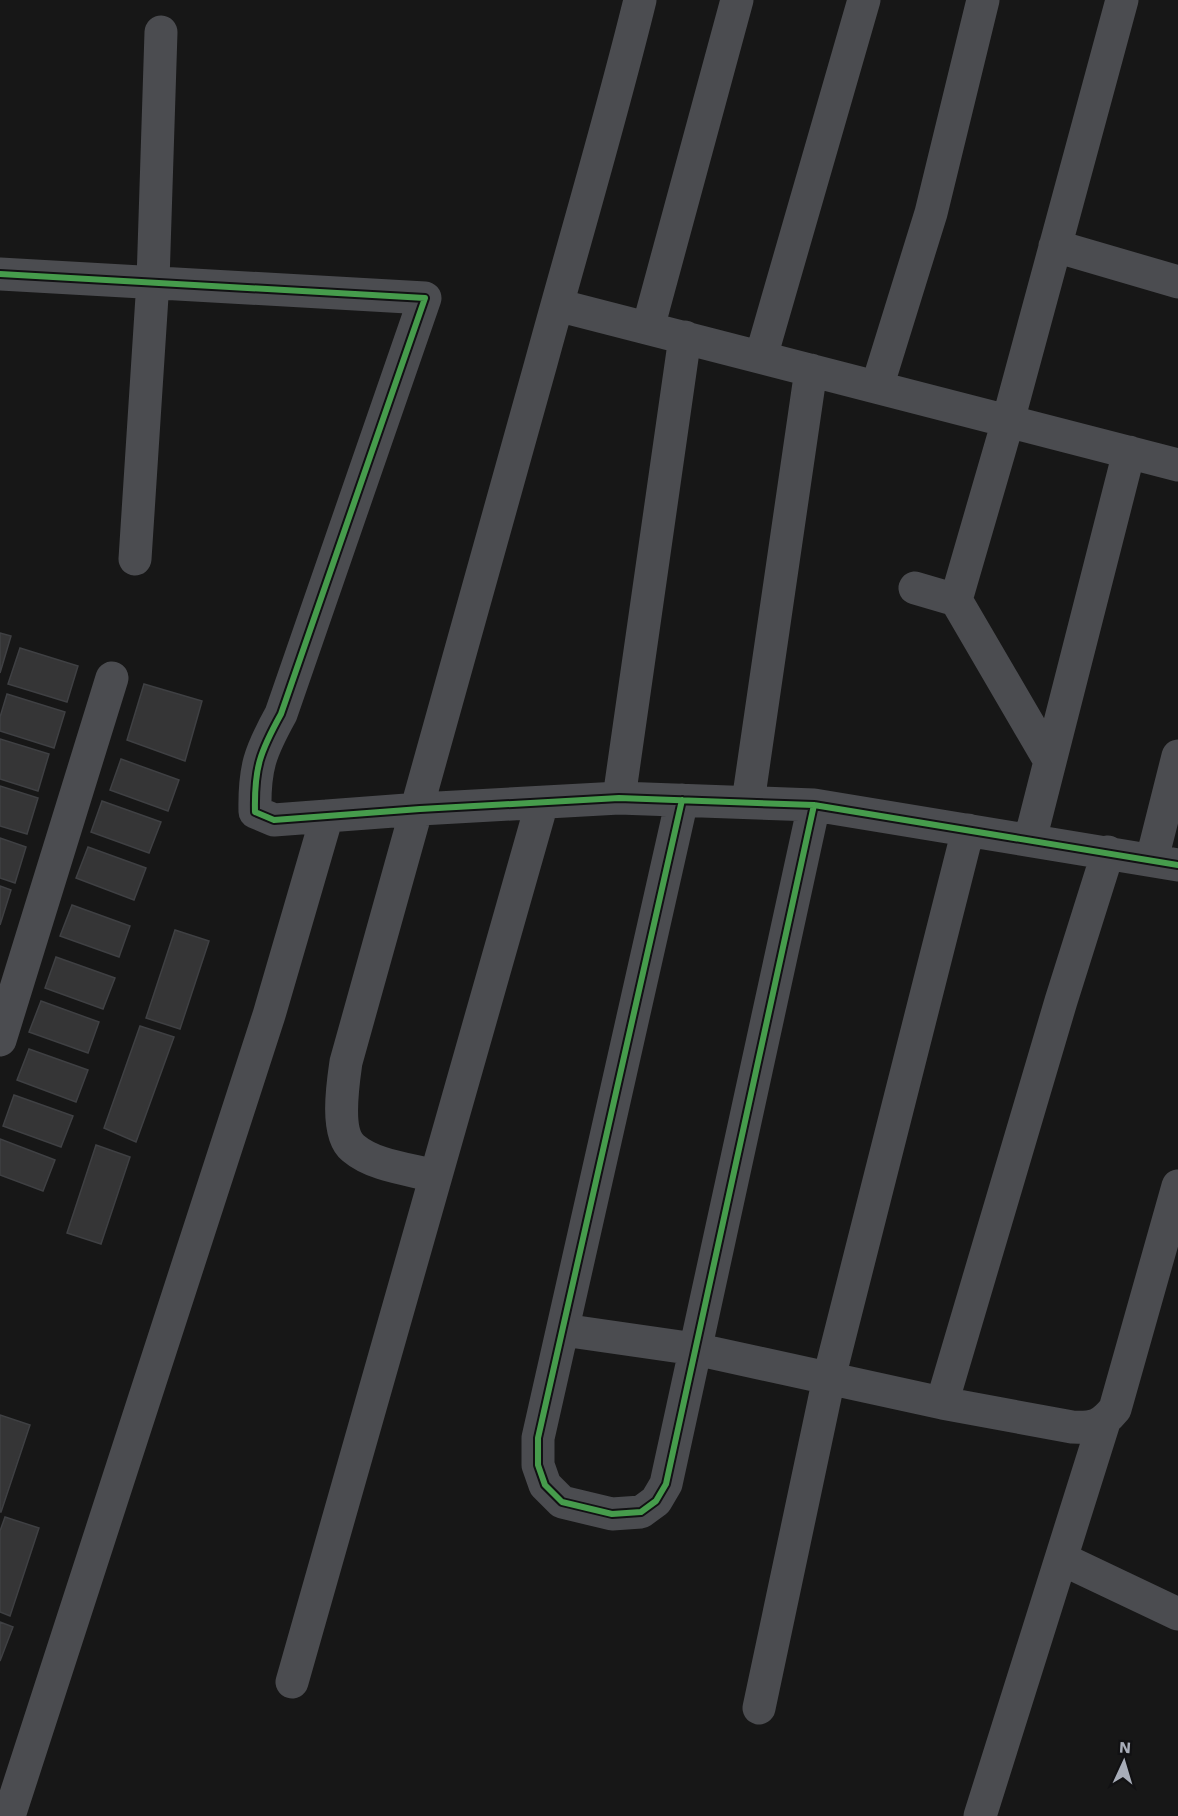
<svg xmlns="http://www.w3.org/2000/svg" width="1178" height="1816" viewBox="0 0 1178 1816" font-family="'Work Sans',sans-serif">
  <style>
    .building { fill: #353536; stroke: #3f4043; stroke-width: 1.5 }
    .lines { fill: none; stroke-linecap: round; stroke-linejoin: round }
    .minor { stroke: #4b4c50; stroke-width: 33 }
    .cycleway-casing { stroke: #111113; stroke-width: 10 }
    .cycleway { stroke: #469c4c; stroke-width: 6 }
  </style>
  <rect width="100%" height="100%" fill="#171717"/>
  <path class="building" d="M0 633 11 636 0 673Z
    M20 648 78 666 67 702 8 684Z
    M144 684 202 701 185 761 127 740Z
    M7 694 65 712 54 748 0 731V717Z
    M0 739 49 754 38 791 0 779Z
    M121 759 179 780 168 811 110 790Z
    M0 786 38 798 27 834 0 826Z
    M102 801 161 822 149 853 91 832Z
    M0 838 26 847 15 883 0 878Z
    M88 847 146 868 134 900 76 878Z
    M0 886 11 890 0 925Z
    M72 905 130 926 119 957 60 936Z
    M175 930 209 941 180 1029 146 1018Z
    M56 957 115 978 103 1009 45 988Z
    M41 1001 99 1022 88 1053 29 1032Z
    M140 1026 174 1037 136 1142 104 1128Z
    M29 1049 88 1070 76 1102 17 1080Z
    M14 1095 73 1116 61 1147 3 1126Z
    M0 1139 55 1160 43 1191 0 1175Z
    M96 1145 130 1157 101 1244 67 1233Z
    M0 1415 30 1425 1 1512H0Z
    M5 1517 39 1528 10 1616 0 1612V1531Z
    M0 1622 13 1627 0 1661Z"/>
  <g class="lines">
    <path class="minor" d="M1055 246 1178 282
      M0 274 425 298 281 714C260 752 254 768 255 812L274 820 420 809 619 798 814 805 1178 865
      M557 305 1178 465
      M648 328 737 0
      M761 357 864 0
      M877 387 931 213 983 0
      M135 559 153 281 161 32
      M915 588 956 600
      M1050 761 956 600 1008 421 1122 0
      M619 798 685 337
      M682 800 538 1438V1465L545 1485 562 1502 612 1514 641 1512 656 1501 666 1484 814 805
      M748 802 811 370
      M1030 840 1129 452
      M1152 859 1178 756
      M0 1040 112 678
      M435 1176C409 1169 374 1166 353 1148 335 1133 343 1083 346 1062 413 830 478 597 541 363 574 242 610 122 640 0
      M563 1330 695 1349 942 1403 1072 1427C1094 1428 1101 1426 1115 1409L1178 1186
      M942 1403 1061 1001 1108 852
      M1062 1559 1178 1614
      M292 1682 542 803
      M759 1708 829 1378 968 830
      M9 1816 269 1015 327 816
      M980 1816 1104 1422"/>
    <defs>
      <path id="cycleway" d="M0 274 425 298 281 714C260 752 254 768 255 812L274 820 420 809 619 798 814 805 1178 865
        M682 800 538 1438V1465L545 1485 562 1502 612 1514 641 1512 656 1501 666 1484 814 805"/>
    </defs>
    <use href="#cycleway" class="cycleway-casing"/>
    <use href="#cycleway" class="cycleway"/>
  </g>
  <g transform="translate(1124 1762) rotate(4)" stroke="#111113" stroke-width="4.5" paint-order="stroke">
  <path d="M0-4.5L10 22L0 15L-10 22Z" fill="#a8adb8"/>
  <text y="-9" font-size="16" font-weight="bold" text-anchor="middle" fill="#a8adb8">N</text>
  </g>
</svg>
